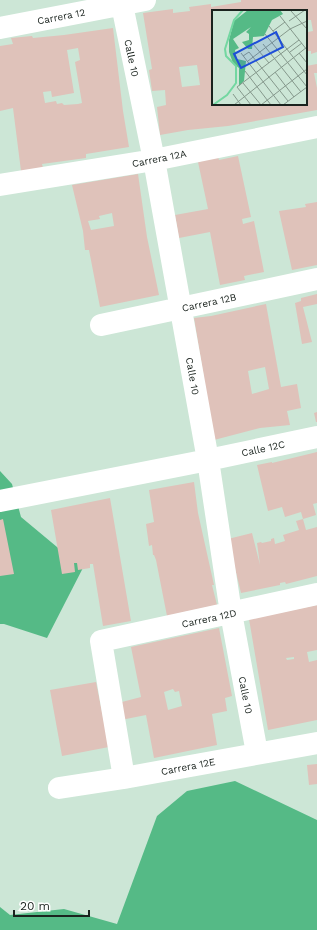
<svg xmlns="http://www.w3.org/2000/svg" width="317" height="930" viewBox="0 0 317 930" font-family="'Work Sans',sans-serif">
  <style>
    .forest { fill: #55ba86 }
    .building { fill: #dfc2ba; fill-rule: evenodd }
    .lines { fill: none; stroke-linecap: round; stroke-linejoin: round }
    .minor { stroke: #fff; stroke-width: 22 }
    .labels { text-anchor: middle; stroke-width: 3; stroke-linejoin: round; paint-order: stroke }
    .street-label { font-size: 10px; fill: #1a231e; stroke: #fff }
    .inset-river { fill: none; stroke: #73d7a1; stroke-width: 2 }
    .inset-road { fill: none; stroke: #85988c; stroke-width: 1 }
    .view { fill: #1d4ed8; fill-opacity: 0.15; stroke: #1d4ed8; stroke-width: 2 }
    .inset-edge { fill: none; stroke: #1a231e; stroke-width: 2 }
  </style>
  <rect width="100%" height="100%" fill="#cce6d6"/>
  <path class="forest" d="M0 471 12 484 21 517 63 552 87 560 47 638 4 624H0Z
    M235 781 317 820V930H0V907L10 915 64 909 117 924 157 816 187 791Z"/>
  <path class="building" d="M241 0H317V52L311 54V51H306V27L308 32 313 31 311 20H306V11H213V104H306V66L317 64V73H314L317 88V110L228 126 188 130 160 135 157 107 166 105 165 90 152 91 149 70 152 69 143 13 173 9V13L190 11 189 7 211 4V7L241 2ZM197 65 200 85 182 87 179 67Z
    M113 28 123 111 129 147 86 154V158L42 164 43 168 21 171 13 108 0 111V46L13 44 11 38 32 36 33 38 64 35ZM78 48 80 60 75 62 82 103 78 104 64 105 62 103 57 104 56 101 45 103 43 92 51 91 52 97 74 93 67 50Z
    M238 156 251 217 242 219 243 224 254 221 264 272 244 276 245 280 220 285 210 232 179 238 175 215 208 209 198 162 218 157 219 160Z
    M138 174 147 237 159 295 100 307 89 250H85L83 231 72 185ZM112 213 114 226 91 230 88 221 100 219 99 216Z
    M317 202V265L292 270 279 211 306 207 305 204Z
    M317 294V304L303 307 312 342 302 344 295 303 301 301V298Z
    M266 304 281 387 297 384 301 408 287 411 290 425 260 428 214 440 202 378H204L194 318 211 316ZM265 367 269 389 252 394 248 371Z
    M317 412V422H316L314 413Z
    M317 452V503L313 504 316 515 303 519 301 512 285 517 282 507 268 511 257 465 272 462V463Z
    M194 482 198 513 214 585H212L217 605 167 616 156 560 154 555H153L152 545 149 546 146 524 154 522 149 490Z
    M110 498 131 621 103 626 93 564H90V568L78 570 77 563H74L75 572 62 574 51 510Z
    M3 519 14 574 0 576V520Z
    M303 519 306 530 317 527V576L286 584 285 582 280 583V585L241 593 228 539 252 533 260 565 257 543 261 542 262 543 271 541V539L274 538 275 544 285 541 283 535 299 530 296 521Z
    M317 605V650L307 652 309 662 317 660V720L268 730 249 619ZM294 657V659L287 660 286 658Z
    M219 628 232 696 225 698 227 711 212 714 217 745 154 758 146 715 121 720 118 703 141 697 131 647ZM173 689 175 692 179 691 182 706 168 710 164 692Z
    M96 682 109 747 62 756 50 690Z
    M317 764V784L309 785 307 765Z"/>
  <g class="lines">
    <path class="minor" d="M121 0 154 160 208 460 231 613 257 753
      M0 28 145 0
      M0 185 154 160 317 127
      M101 325 317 279
      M0 501 208 460 317 437
      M124 778 101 641 317 594
      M59 788 124 778 317 743"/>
  </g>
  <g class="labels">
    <g class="street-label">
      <text transform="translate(61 16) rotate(-11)" y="4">Carrera 12</text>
      <text transform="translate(132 58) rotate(78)" y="4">Calle 10</text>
      <text transform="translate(159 158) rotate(-11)" y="4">Carrera 12A</text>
      <text transform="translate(209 302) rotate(-12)" y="4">Carrera 12B</text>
      <text transform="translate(193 376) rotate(80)" y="4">Calle 10</text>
      <text transform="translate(263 448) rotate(-12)" y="4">Calle 12C</text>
      <text transform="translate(209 618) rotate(-12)" y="4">Carrera 12D</text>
      <text transform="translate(246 695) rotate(79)" y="4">Calle 10</text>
      <text transform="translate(188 766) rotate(-11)" y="4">Carrera 12E</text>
    </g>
  </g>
  <g transform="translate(212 10)">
    <rect width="95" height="95" fill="#cce6d6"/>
    <path d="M36 0H68L71 4 60 10 52 26 41 27 40 39H36L30 32 37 30V24L34 22 39 17 21 29 27 38 23 40 25 49 34 51 32 71 27 76V58L21 53 17 42V30L22 11Z" fill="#55ba86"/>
    <path class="inset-river" d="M1 95 15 85 24 73V56L14 46 13 39 22 10 31 0"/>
    <path class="inset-road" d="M79 1 95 19M68 6 95 40M77 11 93 0M57 16 95 65M61 21 73 12M53 24 95 77M41 34 57 53M51 34 89 82M78 42 90 33M29 43 69 95M87 43 95 53M31 46 37 42 76 91M36 51 78 19 95 11M33 61 59 95M63 62 82 87M31 73 49 95M21 84 29 95M22 95 95 37M39 95 25 77 87 30M49 95 95 59M71 95 95 77"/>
    <path class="view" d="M64 22 71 37 29 58 22 44Z"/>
    <rect width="95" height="95" class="inset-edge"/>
  </g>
  <path d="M14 910v6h75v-6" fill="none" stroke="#1a231e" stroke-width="2"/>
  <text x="20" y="910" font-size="12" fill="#1a231e" stroke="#ffffff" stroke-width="3" paint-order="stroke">20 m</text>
</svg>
